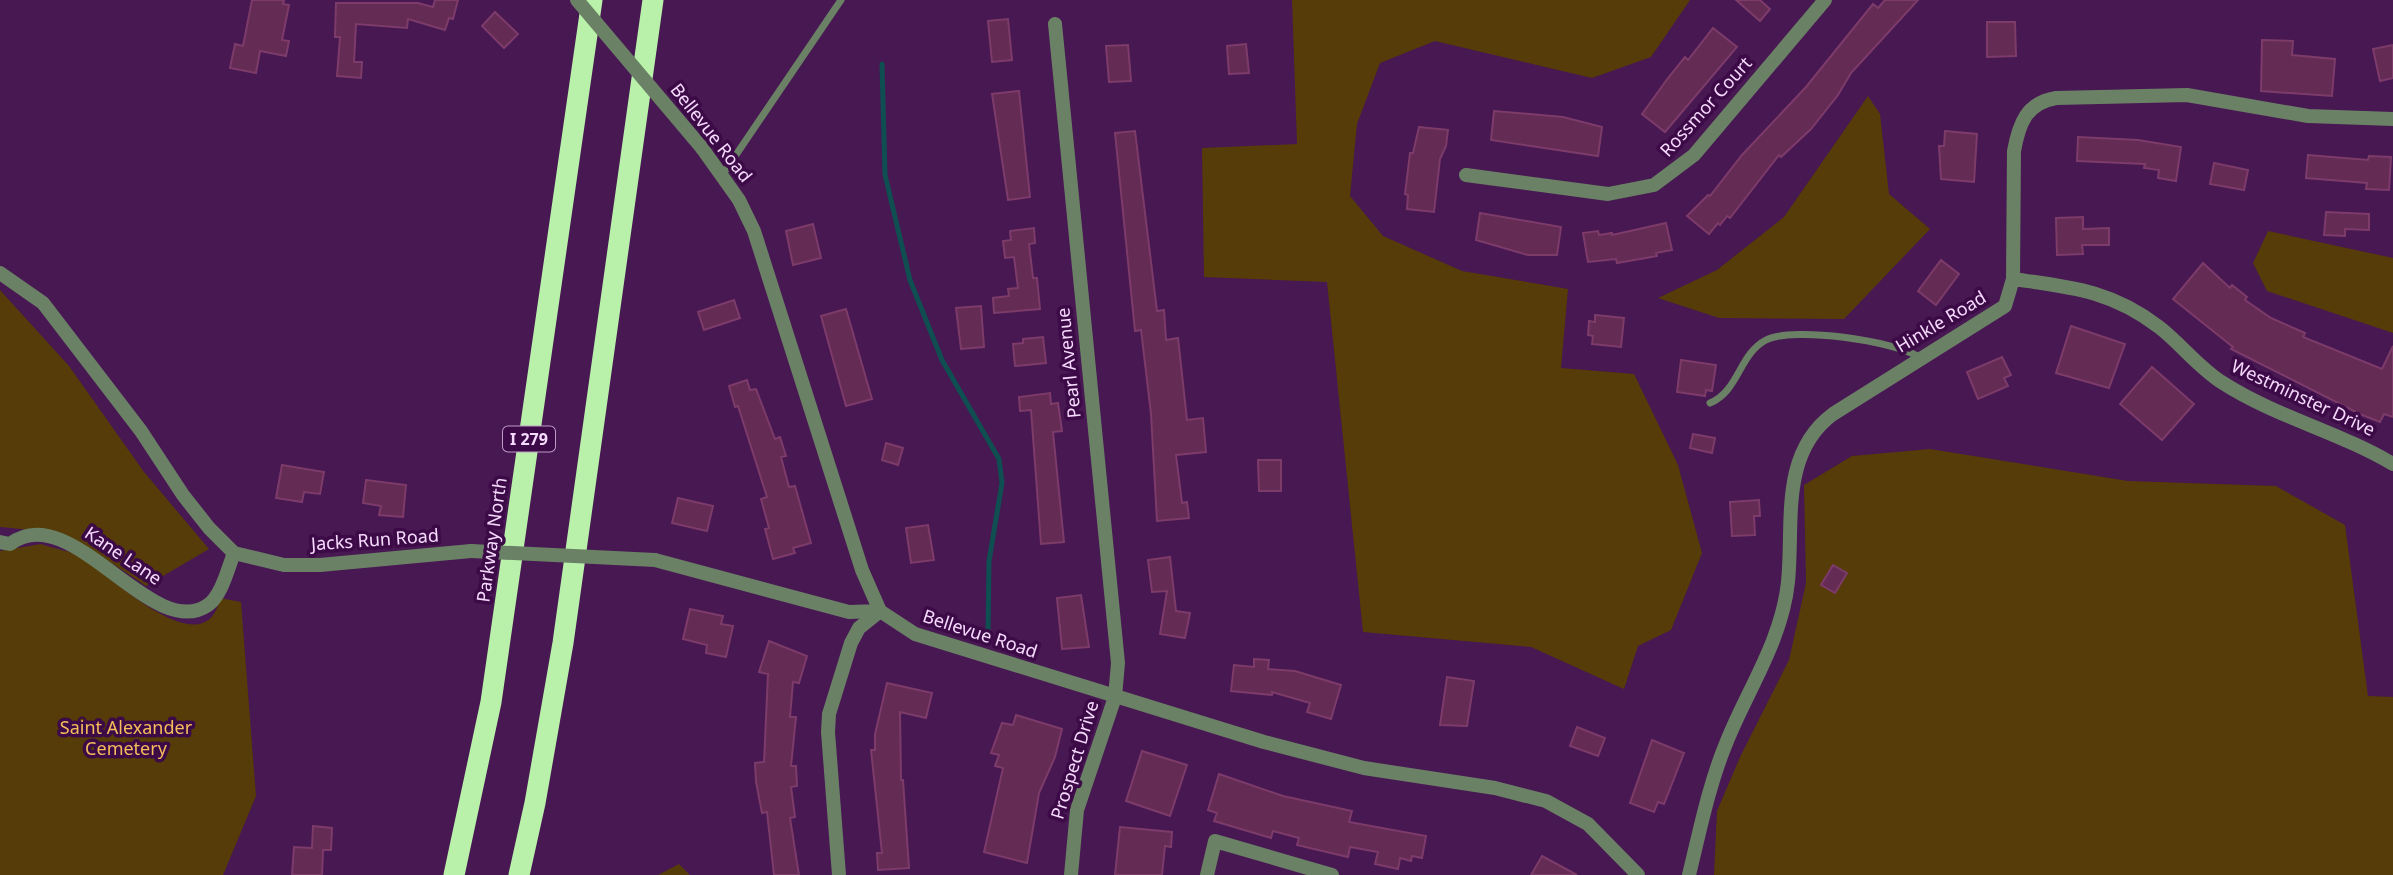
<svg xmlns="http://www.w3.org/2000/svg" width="2393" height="875" viewBox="0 0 2393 875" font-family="'Noto Sans',sans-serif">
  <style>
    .green { fill: #563c08 }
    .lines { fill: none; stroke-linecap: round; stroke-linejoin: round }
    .stream { stroke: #0f4e51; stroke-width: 5 }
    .building { fill: #642b54; stroke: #7d3b6a; stroke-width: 2 }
    .service { stroke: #6a8165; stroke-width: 7 }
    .minor { stroke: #6a8165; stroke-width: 14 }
    .tertiary { stroke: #6a8165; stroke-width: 14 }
    .motorway { stroke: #b9f1ab; stroke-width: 21 }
    .tertiary-bridge { stroke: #6a8165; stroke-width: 14 }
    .labels { text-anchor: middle; stroke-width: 7; stroke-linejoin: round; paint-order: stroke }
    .shield { fill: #3c0b47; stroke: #be9cc6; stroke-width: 2 }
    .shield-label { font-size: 16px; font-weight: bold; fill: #f6dafd }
    .street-label { font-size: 18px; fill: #f6dafd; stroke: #3c0b47 }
    .park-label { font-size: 18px; fill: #f5bd5c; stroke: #3c0b47 }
  </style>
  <rect width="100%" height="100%" fill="#471852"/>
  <path class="green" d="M1292 0H1690L1651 57 1592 78 1435 41 1380 63 1357 124 1350 196 1383 236 1462 271 1568 289 1561 368 1634 374 1678 465 1702 553 1671 630 1638 646 1624 689 1531 647 1363 632 1327 282 1204 277 1202 148 1297 144Z
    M1868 96 1880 114 1889 194 1930 229 1844 319 1719 318 1658 298 1717 270 1784 217Z
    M2268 231 2393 258V333L2267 291 2253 263Z
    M0 290 69 366 144 472 209 549 146 586C95 551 64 531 0 527Z
    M1930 449 2128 481 2276 486 2345 525 2368 696 2393 697V875H1714L1717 811 1741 755 1789 660 1806 583 1804 485 1852 456Z
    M41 544C52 548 66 550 77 555 104 569 205 672 220 598L241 602 256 796 223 875H0V551Z
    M679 864 690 875H658Z"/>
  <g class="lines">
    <path class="stream" d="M882 64 885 175 910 280 942 360 999 459 1002 483 989 561 988 635"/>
  </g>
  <path class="building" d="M252 0H284L283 4 289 5 282 40 289 41 286 56 260 51 256 73 230 68 235 44 243 46Z
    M435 0H458L453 19 449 18 445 30 408 19 407 28 356 24 354 62H362L361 78 337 76 340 37H335L336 3H418L433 7Z
    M1736 0H1760L1770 9 1760 21Z
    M1885 0H1918L1851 73 1838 95 1811 129 1781 157 1779 155 1730 218 1727 216 1720 225 1718 223 1709 234 1687 216 1708 195 1710 196 1742 155 1806 87 1873 4 1878 8Z
    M495 12 518 34 504 48 482 26Z
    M1008 19 1012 60 992 62 988 21Z
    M1987 22H2015L2016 56 1987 57Z
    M1713 28 1737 47 1665 132 1642 114 1668 78 1685 57 1688 60Z
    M2262 40 2293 41 2292 55 2335 59 2332 96 2261 91Z
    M1246 44 1249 73 1229 74 1227 46Z
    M1128 45 1131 81 1109 82 1106 46Z
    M2393 45V78L2380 81 2373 49Z
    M1019 91 1030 197 1008 200 992 94Z
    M1494 111 1563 117 1602 127 1598 156 1491 140Z
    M1419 127 1448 130 1446 146 1440 159 1434 212 1407 209 1408 195 1405 194 1410 153H1413Z
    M1135 131 1157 311 1164 310 1166 340 1178 338 1187 420 1203 418 1206 452 1176 455 1182 503 1187 502 1189 518 1157 521 1151 414 1141 330 1135 331 1115 133Z
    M1945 131 1977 134 1974 182 1941 179 1939 146H1944Z
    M2078 137 2138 140 2181 147 2176 181 2158 178 2159 170 2144 168 2145 164 2077 161Z
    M2308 155 2368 160 2369 156 2391 157 2389 190 2366 189 2367 183 2306 178Z
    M2214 163 2248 170 2244 190 2210 184Z
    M2326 212 2369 214V230L2345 229V236L2324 235Z
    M1480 213 1561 227 1557 255H1528L1476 240Z
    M2083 217V229L2109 228V245H2082L2083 254 2057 255 2056 218Z
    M1666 223 1672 250 1656 253 1657 256 1617 263 1616 259 1588 262 1583 233 1598 231 1599 235 1612 233V235Z
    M813 224 821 258 793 265 786 231Z
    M1034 228 1035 243 1029 244 1033 278H1037L1040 309 994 313 993 298 1009 296 1008 289 1018 288 1014 257 1005 258 1003 241 1011 240 1010 231Z
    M1941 260 1959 274 1936 305 1918 291Z
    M2203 263 2230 288 2232 285 2247 297 2245 300 2271 318 2305 333 2303 337 2382 369 2393 346V417L2384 414 2380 422 2362 415 2231 349 2233 347 2173 299Z
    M734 300 740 318 704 330 698 312Z
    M981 306 984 347 961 349 956 308Z
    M846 309 872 399 846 406 821 316Z
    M1595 315 1624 318 1621 347 1592 344 1593 336 1588 335 1589 321 1595 322Z
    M2071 326 2125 344 2109 388 2056 373Z
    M1043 337 1046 363 1015 366 1013 344 1023 343V339Z
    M2002 357 2011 375 2004 378 2008 386 1978 399 1967 372Z
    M1681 360 1716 365 1712 391 1706 390 1705 396 1677 392Z
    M2152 367 2194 404 2162 440 2120 404Z
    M747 380 750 390 756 389 775 439 780 437 786 456 781 457 789 487 795 486 811 543 793 548 795 553 773 559 765 529 769 528 761 499 767 497 738 406 735 407 729 386Z
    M1050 393 1051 404 1058 403 1062 431 1053 432 1064 542 1041 544 1031 410 1020 411 1019 397Z
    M1693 434 1715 438 1712 453 1690 448Z
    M886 443 903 448 898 465 882 460Z
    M1258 460H1281V491H1259Z
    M282 465 324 472 320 494 304 492 302 502 276 498Z
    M366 480 406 485 403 517 379 515 381 506 363 503Z
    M678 498 713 506 707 531 672 523Z
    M1759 500 1760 516H1754L1755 535 1732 536 1730 502Z
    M928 525 934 560 911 563 906 528Z
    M1170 557 1176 611 1190 613 1185 638 1160 634 1167 591 1152 592 1148 560Z
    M1833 565 1847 573 1835 593 1821 585Z
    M1081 595 1089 647 1062 649 1057 598Z
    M690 609 723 616 721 624 733 626 726 657 706 653 707 645 683 639Z
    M769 641 807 656 799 683 793 682 790 717H796L791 766H796L797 786 791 787 795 817 790 818 799 875H774L767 812 762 813 756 782 755 763 764 762 768 674 759 672Z
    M1254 659 1269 660 1268 669 1295 671 1341 685 1331 719 1307 712 1310 703 1272 692V695L1231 691 1234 665 1254 667Z
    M1447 677 1474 681 1467 726 1440 725Z
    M887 683 932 693 926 718 900 712 901 780H903L909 868 878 870 877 853H882L871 750H875V734Z
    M1016 715 1062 729 1055 757 1039 793 1027 863 984 852 1003 768 995 766 999 755 991 753 1002 723 1013 725Z
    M1577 727 1605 738 1598 756 1570 746Z
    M1652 740 1684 753 1664 804 1658 802 1654 812 1630 803Z
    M1142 751 1187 765 1170 816 1126 801Z
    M1219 774 1283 796 1352 811 1349 822 1426 836 1422 858 1412 856 1411 861 1400 858 1398 869 1375 864 1378 852 1350 847 1348 857 1297 845 1299 838 1273 831 1271 838 1214 821 1217 813 1208 810Z
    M313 826 332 828 331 850H323L322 875H292L294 847 312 848Z
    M1120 827 1172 832 1171 847 1165 846 1162 875H1115Z
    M1542 856 1577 875H1531Z"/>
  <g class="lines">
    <path class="service" d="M723 174 841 0
      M1710 403C1739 391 1739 354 1766 340 1794 326 1894 341 1919 357"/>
    <path class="minor" d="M1055 24 1118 663 1115 697 1077 810 1071 875
      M1466 175 1608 194 1654 185 1694 155 1825 0
      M2013 279C2070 287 2111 290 2159 327 2181 344 2199 368 2223 383 2276 417 2339 432 2393 464
      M0 542 10 544C71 497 152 644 208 605 222 595 228 568 234 553
      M839 875 828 732 829 714 851 643 859 628 880 611
      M1207 875 1215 841 1332 875
      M1689 875C1700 830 1709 784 1727 741 1748 689 1782 640 1788 582 1794 524 1779 454 1833 414L2005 306 2013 279 2014 151C2019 124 2026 103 2056 98L2187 95 2308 116 2393 119"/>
    <path class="tertiary" d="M702 148 739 200 754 231 862 570 880 611 915 634 1264 742 1364 768 1495 788 1546 801 1588 824 1638 875
      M0 273 43 303 141 431 183 495 209 528 234 553 284 565H320L471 551
      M655 560 849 612 880 611"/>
    <path class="motorway" d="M454 875 491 702 592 0
      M519 875 535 803 563 643 653 0"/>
    <path class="tertiary-bridge" d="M577 0 702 148
      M471 551 655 560"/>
  </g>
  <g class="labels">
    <rect class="shield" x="503" y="426.5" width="52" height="25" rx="5"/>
    <g class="shield-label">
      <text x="529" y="445">I 279</text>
    </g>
    <g class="street-label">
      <text transform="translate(1706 107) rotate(-48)" y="6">Rossmor Court</text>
      <text transform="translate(711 133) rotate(52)" y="6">Bellevue Road</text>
      <text transform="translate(1941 322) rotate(-31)" y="6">Hinkle Road</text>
      <text transform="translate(1069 363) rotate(-96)" y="6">Pearl Avenue</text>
      <text transform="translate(2303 398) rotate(25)" y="6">Westminster Drive</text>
      <text transform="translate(375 540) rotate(-4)" y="6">Jacks Run Road</text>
      <text transform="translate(492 540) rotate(-82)" y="6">Parkway North</text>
      <text transform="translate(123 556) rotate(34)" y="6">Kane Lane</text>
      <text transform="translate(980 634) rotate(18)" y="6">Bellevue Road</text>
      <text transform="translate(1075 760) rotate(-73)" y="6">Prospect Drive</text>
    </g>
    <g class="park-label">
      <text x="126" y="734">Saint Alexander<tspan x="126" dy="21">Cemetery</tspan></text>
    </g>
  </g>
</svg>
